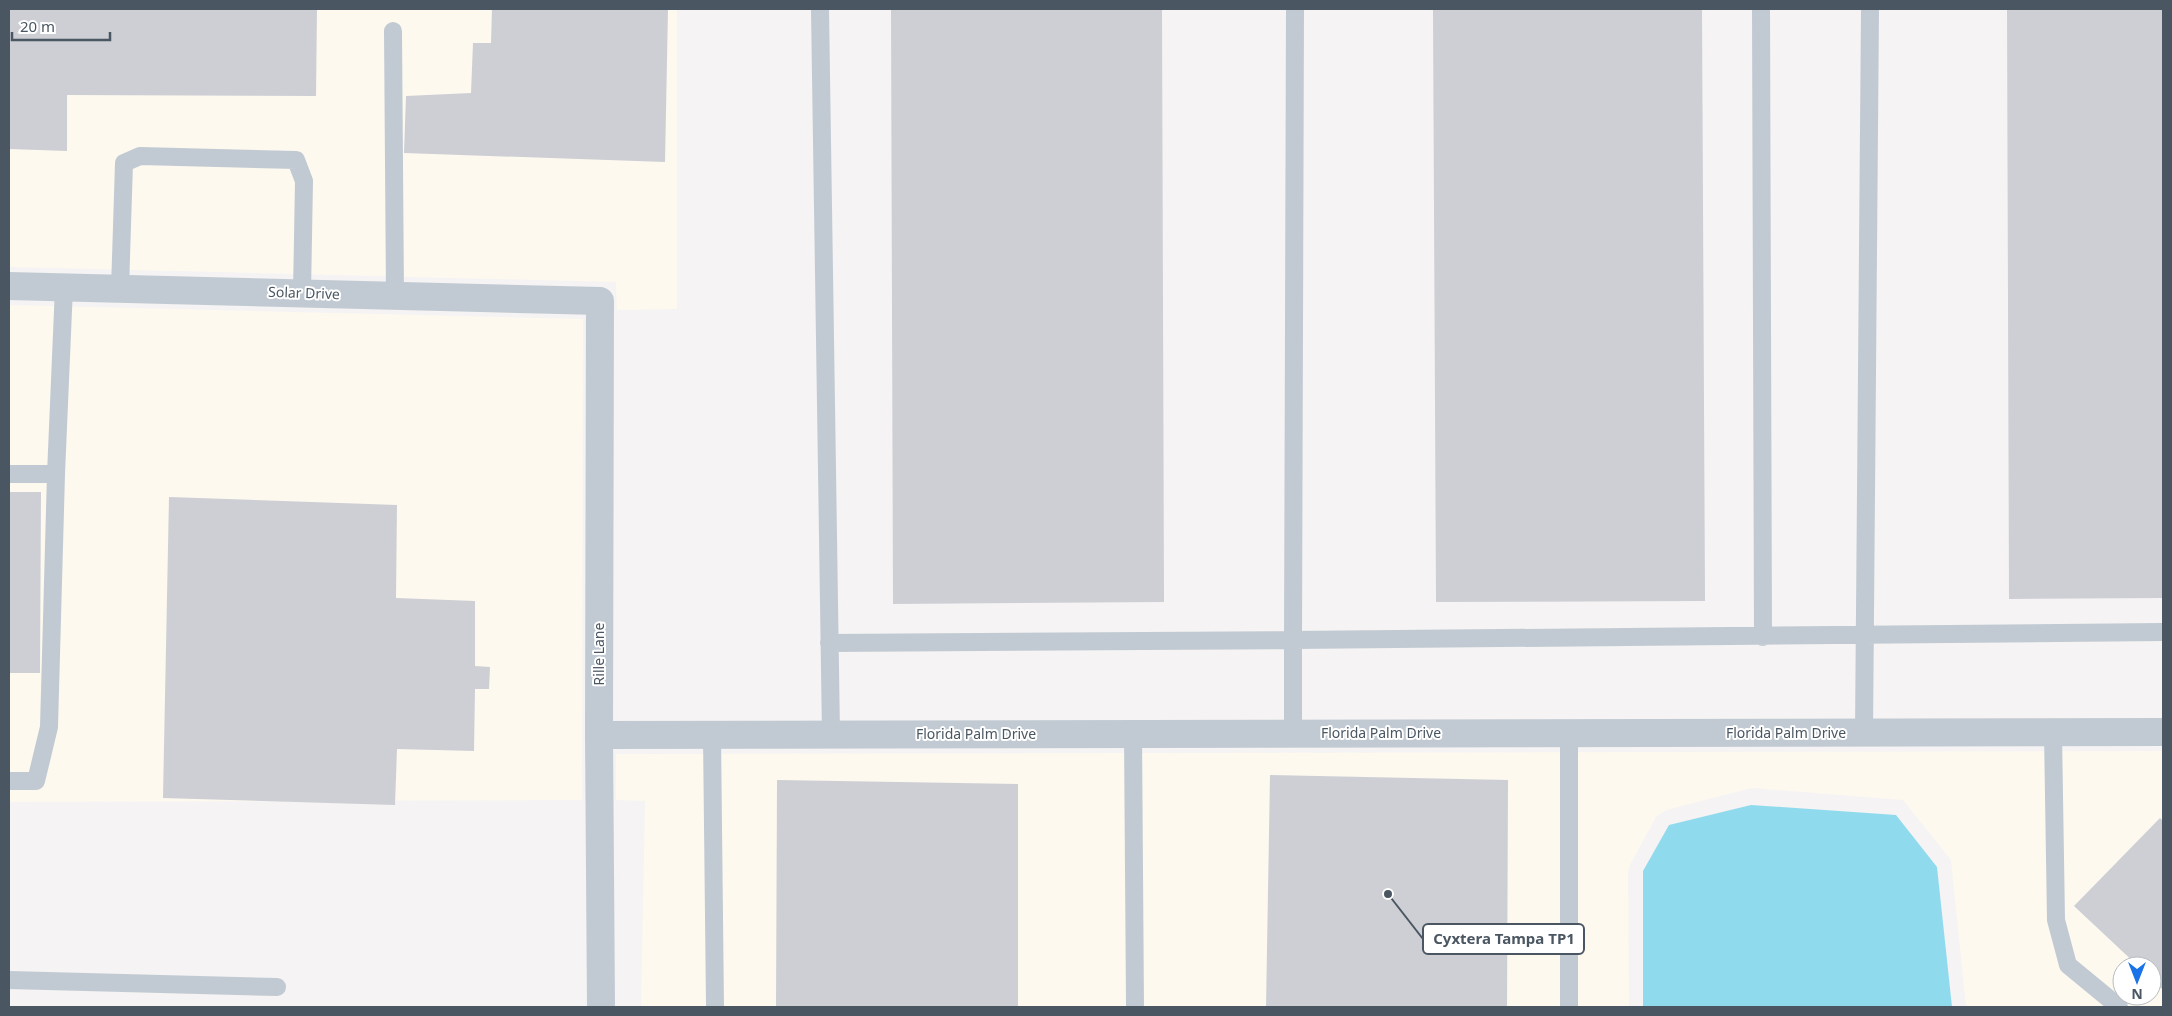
<svg xmlns="http://www.w3.org/2000/svg" width="2172" height="1016" viewBox="0 0 2172 1016" font-family="'Noto Sans',sans-serif">
  <style>
    .commercial { fill: #fdf9ef; fill-rule: evenodd }
    .water { fill: #90daee }
    .building { fill: #cdcfd5 }
    .lines { fill: none; stroke-linecap: round; stroke-linejoin: round }
    .service { stroke: #c1cad2; stroke-width: 18 }
    .minor { stroke: #c1cad2; stroke-width: 28 }
    .labels { text-anchor: middle; stroke-width: 4; stroke-linejoin: round; paint-order: stroke }
    .street-label { font-size: 14px; fill: #4a5661; stroke: #fff }
    .leader { fill: none; stroke: #4a5661; stroke-width: 2 }
    .callout-dot { fill: #4a5661; stroke: #fff; stroke-width: 2 }
    .callout { fill: #fff; stroke: #4a5661; stroke-width: 2 }
    .callout-label { font-size: 15px; text-anchor: middle; font-weight: bold; fill: #4a5661 }
  </style>
  <rect width="100%" height="100%" fill="#f5f3f3"/>
  <path class="commercial" d="M9 9H677V309L617 310 616 282 9 267Z
    M9 305 583 319 582 800 9 802Z
    M2163 751V1007H1966L1951 860 1903 800 1752 788 1666 810 1656 817 1631 863 1628 871 1629 1007H641L645 801 616 800V754ZM2122 966H2152V996H2122Z"/>
  <path class="water" d="M1751 805 1896 815 1937 867 1952 1007H1643V871L1669 825Z"/>
  <path class="building" d="M9 9H317L316 96 67 95V151L9 149Z
    M492 9H668L665 162 404 153 406 96 471 93 473 43H491Z
    M891 9H1162L1164 602 893 604Z
    M1433 9H1702L1705 601 1436 602Z
    M2007 9H2163V598L2009 599Z
    M9 492H41L40 673H9Z
    M169 497 397 505 396 598 475 601V666L490 667 489 689H475L474 751 397 749 395 805 163 798Z
    M1270 775 1508 780 1507 1007H1266Z
    M777 780 1018 784V1007H776Z
    M2160 818 2163 821V990L2152 979V966H2138L2074 906Z"/>
  <g class="lines">
    <path class="service" d="M820 9 831 734
      M1295 9 1293 640 2163 632
      M1761 9 1763 637
      M393 31 395 296
      M120 289 124 163 140 156 296 160 304 181 302 293
      M9 474H56
      M829 643 1293 640V734
      M1569 733V1007
      M1864 733 1870 9
      M2053 733 2056 920 2068 965 2119 1007
      M1133 734 1135 1007
      M712 735 715 1007
      M9 781H36L49 727 56 474 64 287
      M9 980 277 987"/>
    <path class="minor" d="M9 286 600 301 599 735 601 1007
      M599 735 2163 732"/>
  </g>
  <g class="labels">
    <g class="street-label">
      <text transform="translate(304 293) rotate(2)" y="5">Solar Drive</text>
      <text transform="translate(599 654) rotate(-90)" y="5">Rille Lane</text>
      <text x="1381" y="738">Florida Palm Drive</text>
      <text x="1786" y="738">Florida Palm Drive</text>
      <text x="976" y="739">Florida Palm Drive</text>
    </g>
  </g>
  <path class="leader" d="M1388 894L1423 939"/>
  <circle class="callout-dot" cx="1388" cy="894" r="5"/>
  <rect class="callout" x="1423" y="924" width="161" height="30" rx="5"/>
  <g class="callout-label">
    <text x="1504" y="944">Cyxtera Tampa TP1</text>
  </g>
  <rect width="2172" height="1016" fill="none" stroke="#4a5661" stroke-width="20"/>
  <g transform="translate(2137 981) rotate(180)"><circle r="24" fill="#ffffff" stroke="#b7bbc0"/>
  <path d="M0-4L9 19L0 12L-9 19Z" fill="#1a73e8"/>
  <text y="-8" font-size="14" font-weight="bold" text-anchor="middle" fill="#4a5661">N</text>
  </g>
  <path d="M12 32v8h98v-8" fill="none" stroke="#4a5661" stroke-width="2.5"/>
  <text x="20" y="32" font-size="15" fill="#4a5661" stroke="#ffffff" stroke-width="4" paint-order="stroke">20 m</text>
</svg>
